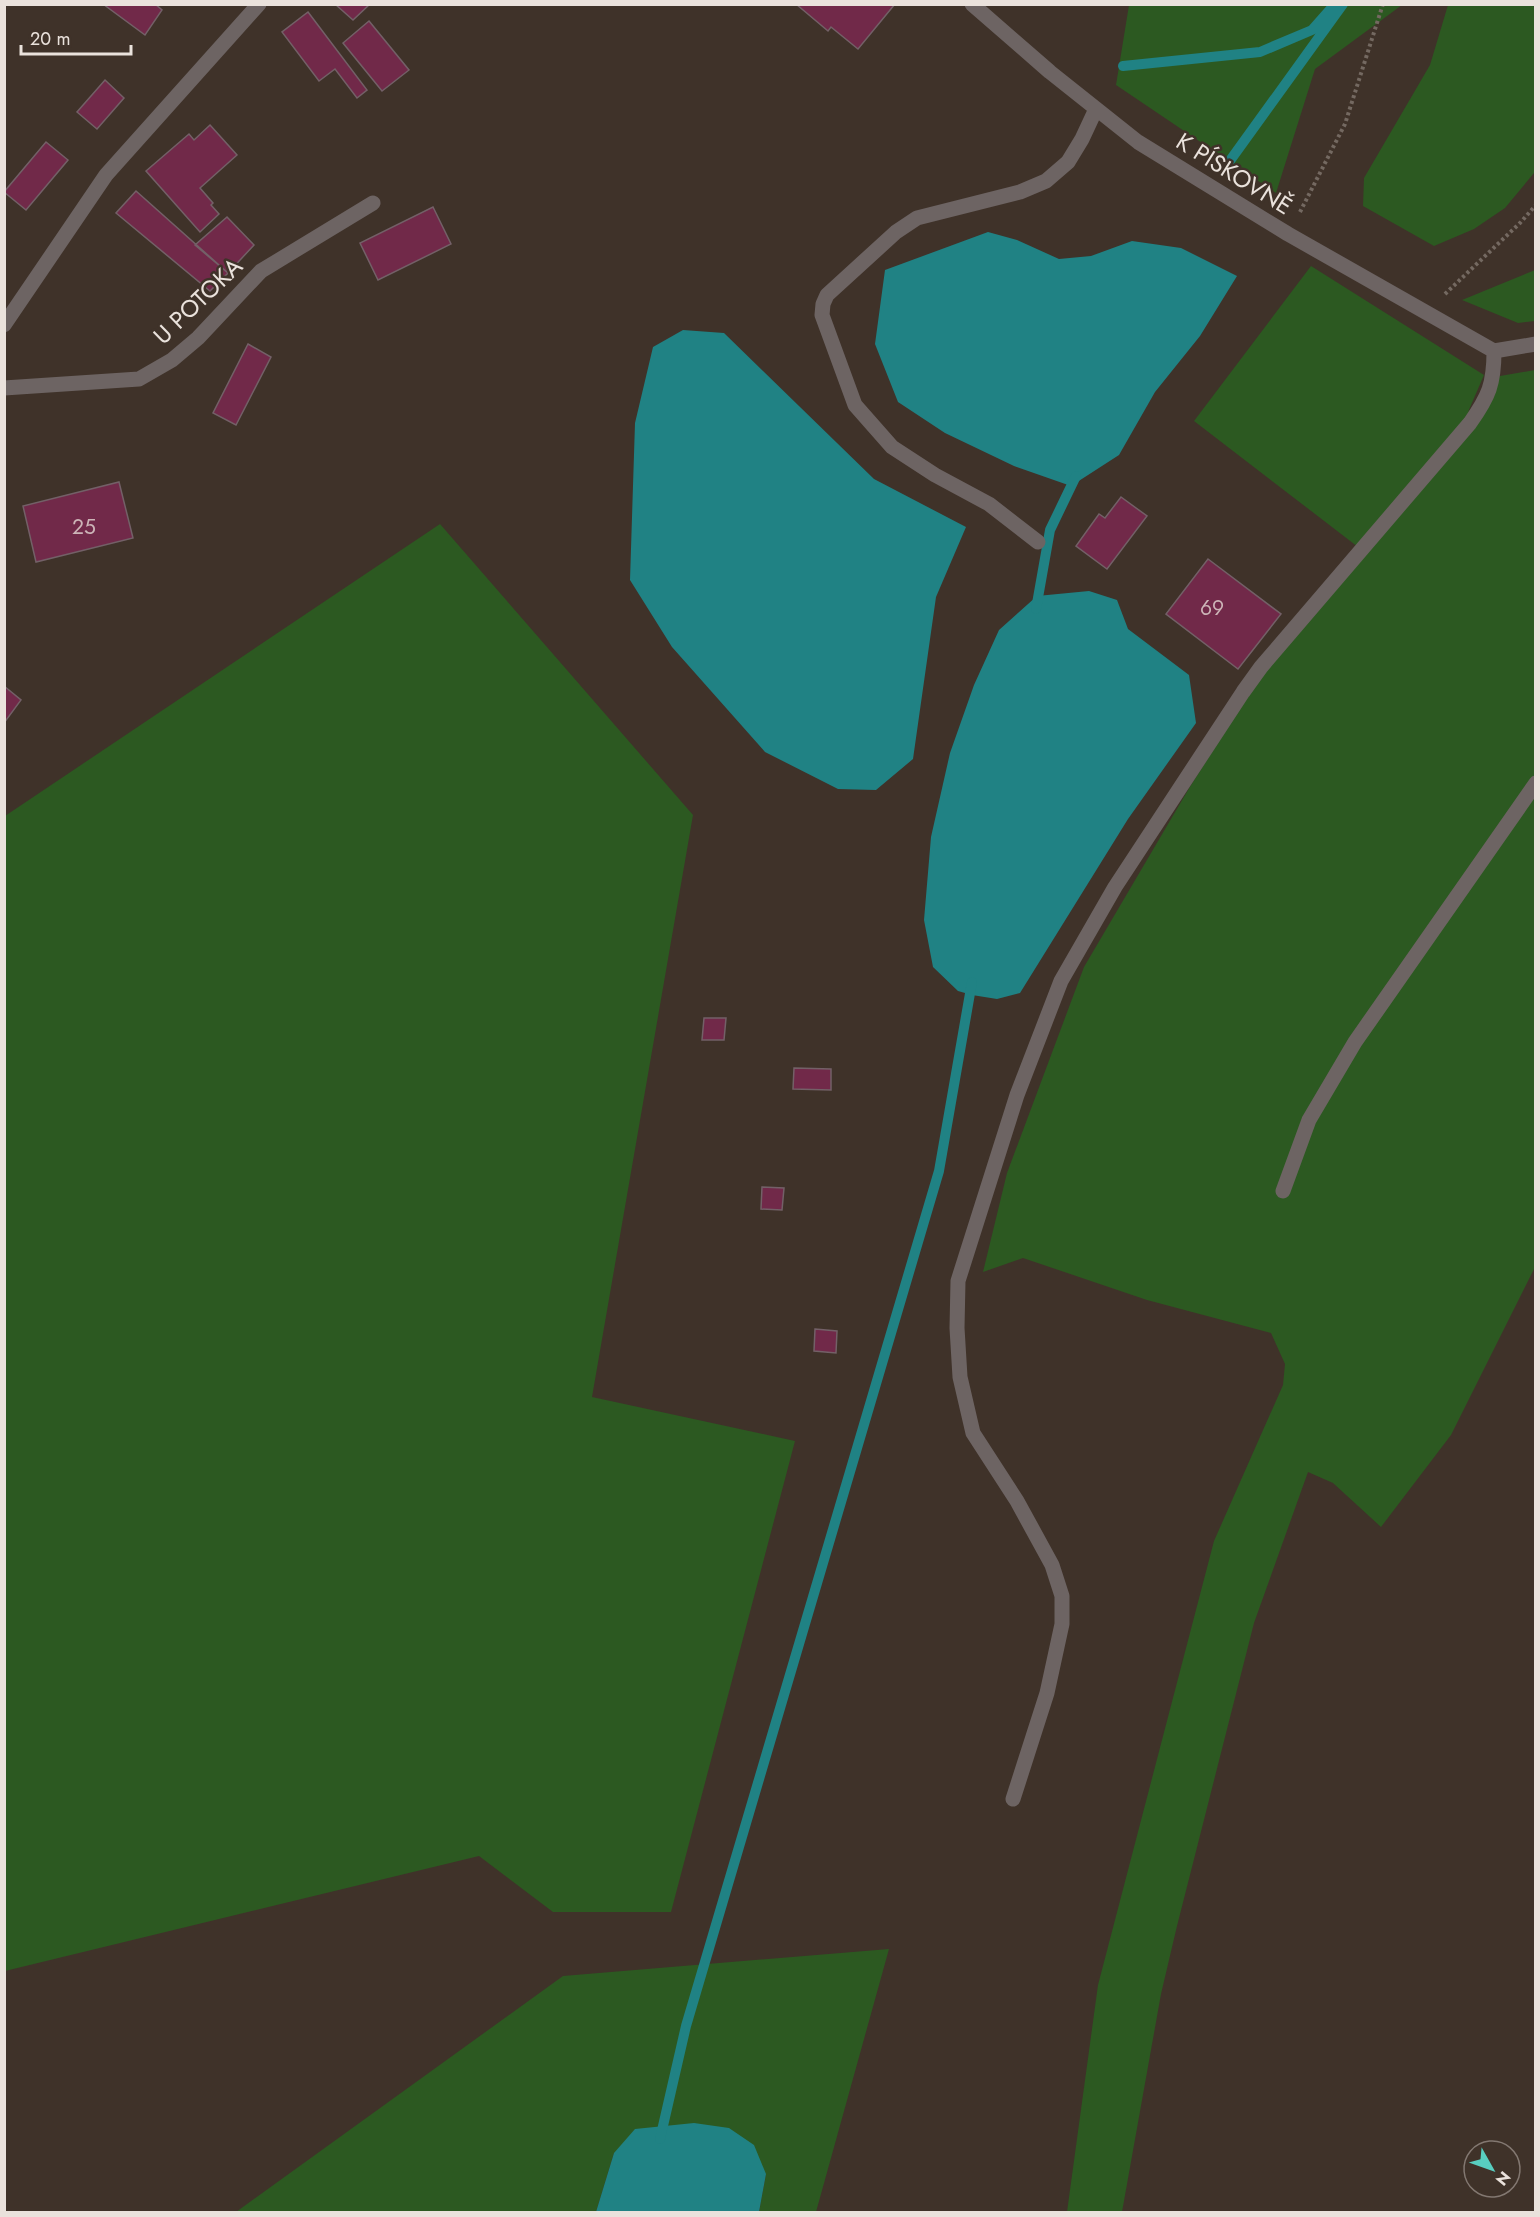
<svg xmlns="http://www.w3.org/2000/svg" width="1540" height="2217" viewBox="0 0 1540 2217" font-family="Jost,sans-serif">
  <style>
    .green { fill: #2c5921 }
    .water { fill: #208284 }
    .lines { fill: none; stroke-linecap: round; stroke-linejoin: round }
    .stream { stroke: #208284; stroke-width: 10 }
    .building { fill: #712949; stroke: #736067; stroke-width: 1.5 }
    .path { stroke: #746961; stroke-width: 4; stroke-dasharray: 3 3; stroke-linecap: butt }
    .minor { stroke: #6d6463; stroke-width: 15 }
    .labels { text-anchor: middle; stroke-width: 5; stroke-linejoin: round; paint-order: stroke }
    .number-label { font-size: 21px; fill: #ccb4b7 }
    .street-label { font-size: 24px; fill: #eae2dc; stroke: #3f3229 }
  </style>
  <rect width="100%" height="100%" fill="#3f3229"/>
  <path class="green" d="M1129 5V4L1402 5 1315 69 1276 193 1116 85Z
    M1448 5H1535L1536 168 1534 173 1505 208 1474 229 1434 246 1363 206 1364 178 1430 65Z
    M1311 266 1484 375 1468 412 1500 376 1535 370V1267L1451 1435 1381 1527 1333 1483 1308 1472 1254 1623 1177 1926 1161 1994 1122 2212H1067L1098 1985 1214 1541 1283 1385 1285 1364 1271 1333 1147 1300 1023 1258 983 1272 1007 1173 1084 967 1191 785 1278 648 1358 547 1194 421Z
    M1535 270V321L1518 323 1462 300Z
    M440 524 693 815 592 1397 795 1441 671 1912H553L479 1856 5 1971V816Z
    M889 1949 816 2212H759L766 2174 614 2153 596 2212H236L563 1976Z"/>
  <path class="water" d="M988 232 1017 240 1059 259 1091 256 1132 241 1181 248 1237 276 1200 336 1155 392 1119 455 1071 486 1014 466 945 433 898 402 875 344 885 270Z
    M683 330 724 333 874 479 966 527 936 597 913 759 876 790 838 789 765 752 672 647 630 580 635 423 653 347Z
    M1089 591 1117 600 1128 629 1189 675 1196 723 1128 819 1020 993 997 999 972 995 958 991 933 967 924 920 931 837 950 753 974 685 999 630 1037 596Z
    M694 2123 729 2128 754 2145 766 2174 759 2212H596L614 2153 635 2129Z"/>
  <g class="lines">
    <path class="stream" d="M1123 66 1260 52 1312 30 1335 4
      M1229 162 1343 4
      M1036 609 1050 530 1076 476
      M660 2139 686 2026 939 1171 972 982"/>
  </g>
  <path class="building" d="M103 4H155L162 10 145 35Z
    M335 4H370L353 20Z
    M796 4H895L858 49 831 27 828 31Z
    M308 12 367 90 357 98 335 69 319 81 282 32Z
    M369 21 409 70 382 91 343 43Z
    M105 80 124 98 97 129 77 112Z
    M210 125 237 155 200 188 213 203 211 205 219 214 200 232 146 171 189 134 194 140Z
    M46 142 68 160 26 210 4 192Z
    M136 191 228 273 210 291 116 213Z
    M433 207 451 244 378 280 360 243Z
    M227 217 254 245 228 273 195 245Z
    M248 344 271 357 236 425 213 413Z
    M119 482 133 538 36 562 23 506Z
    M1121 497 1147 516 1107 569 1076 546 1099 514 1105 518Z
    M1208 559 1281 614 1238 669 1166 614Z
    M4 686 21 700 4 723Z
    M704 1018H726L724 1040H702Z
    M794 1068 831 1069V1090L793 1089Z
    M762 1187 784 1188 782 1210 761 1209Z
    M815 1329 837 1331 836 1353 814 1351Z"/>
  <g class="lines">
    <path class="path" d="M1300 212 1345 124 1383 4
      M1445 294 1520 223 1536 205"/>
    <path class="minor" d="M972 4 1050 72 1138 142 1288 234 1494 351
      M4 325 106 175 259 4
      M1494 351 1536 344
      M4 388 139 379 172 360 198 338 261 271 373 203
      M1038 542 989 504 935 475 892 447 855 405 822 315 823 304 827 295 896 232 917 218 1020 192 1046 181 1068 162 1082 139 1096 109
      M1283 1191 1309 1120 1355 1042 1536 783
      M1013 1799 1047 1693 1062 1624V1596L1052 1565 1017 1501 973 1433 960 1377 957 1328 958 1281 1017 1095 1061 981 1115 887 1243 692 1261 667 1470 423C1489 396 1494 384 1494 351"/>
  </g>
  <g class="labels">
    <g class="number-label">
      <text x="84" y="534">25</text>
      <text x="1212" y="615">69</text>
    </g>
    <g class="street-label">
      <text transform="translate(1234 174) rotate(32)" y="8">K PÍSKOVNĚ</text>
      <text transform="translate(198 301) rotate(-44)" y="8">U POTOKA</text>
    </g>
  </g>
  <rect width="1540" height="2217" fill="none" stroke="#eae2dc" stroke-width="12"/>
  <g transform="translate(1492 2169) rotate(130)"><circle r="28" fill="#3f3229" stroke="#837871" stroke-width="1.5"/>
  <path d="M0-4.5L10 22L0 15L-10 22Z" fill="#58cec0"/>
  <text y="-9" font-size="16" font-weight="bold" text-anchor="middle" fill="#eae2dc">N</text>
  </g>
  <path d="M21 45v9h110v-9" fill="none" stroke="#eae2dc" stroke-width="3"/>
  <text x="30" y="45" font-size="18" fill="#eae2dc" stroke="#3f3229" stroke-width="4.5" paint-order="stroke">20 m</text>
</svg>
